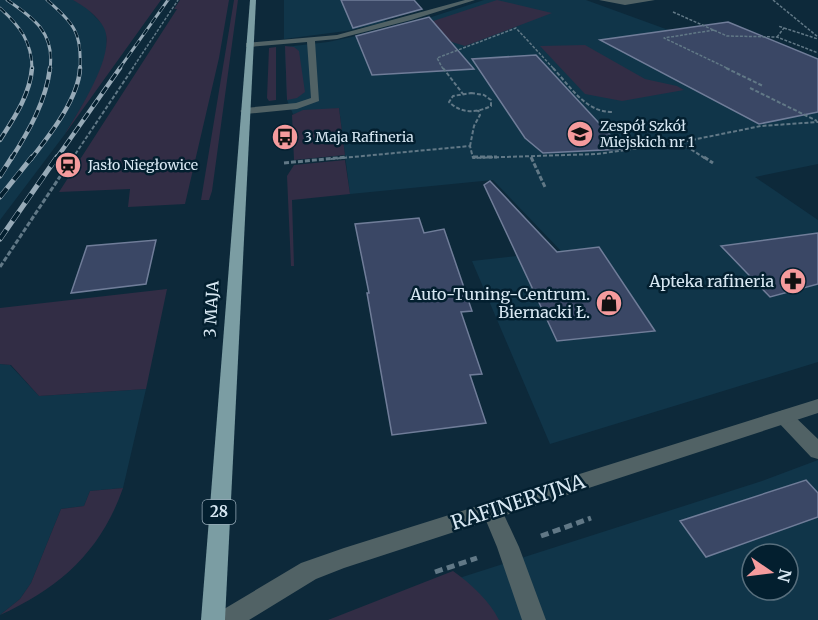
<svg xmlns="http://www.w3.org/2000/svg" width="818" height="620" viewBox="0 0 818 620" font-family="Merriweather,serif">
  <style>
    .built { fill: #103549; fill-rule: evenodd }
    .green { fill: #322d45 }
    .building { fill: #3a4765; stroke: #707d99; stroke-width: 1.5 }
    .lines { fill: none; stroke-linecap: round; stroke-linejoin: round }
    .path-far3 { stroke: #617886; stroke-width: 1.5; stroke-dasharray: 3 1.5; stroke-linecap: butt }
    .path-far2 { stroke: #617886; stroke-width: 2; stroke-dasharray: 4 2; stroke-linecap: butt }
    .path-far1 { stroke: #617886; stroke-width: 3; stroke-dasharray: 5 2; stroke-linecap: butt }
    .path { stroke: #617886; stroke-width: 5; stroke-dasharray: 8 4.5; stroke-linecap: butt }
    .lane { fill: #516265; fill-rule: evenodd }
    .street { fill: #516265; fill-rule: evenodd }
    .primary { fill: #7b9da3; fill-rule: evenodd }
    .rail-far2-casing { stroke: #97aab7; stroke-width: 3 }
    .rail-far1-casing { stroke: #97aab7; stroke-width: 4.5 }
    .rail-casing { stroke: #97aab7; stroke-width: 5 }
    .rail-far2 { stroke: #031f2f; stroke-width: 2; stroke-dasharray: 7; stroke-linecap: butt }
    .rail-far1 { stroke: #031f2f; stroke-width: 3; stroke-dasharray: 8; stroke-linecap: butt }
    .rail { stroke: #031f2f; stroke-width: 4; stroke-dasharray: 11; stroke-linecap: butt }
    .labels { text-anchor: middle; stroke-width: 5; stroke-linejoin: round; paint-order: stroke }
    .far-poi-label { font-size: 14px; fill: #d7e7f2; stroke: #031f2f; text-anchor: start }
    .shield { fill: #031f2f; stroke: #97abb8; stroke-width: 1.5 }
    .shield-label { font-size: 15px; font-weight: bold; fill: #d7e7f2 }
    .poi-label { font-size: 16px; fill: #d7e7f2; stroke: #031f2f; text-anchor: end }
    .street-label { font-size: 16px; fill: #d7e7f2; stroke: #031f2f }
    .near-street-label { font-size: 20px; fill: #d7e7f2; stroke: #031f2f }
  </style>
  <rect width="100%" height="100%" fill="#0d293a"/>
  <path class="built" d="M0 0H74L86 7 106 28 107 52 97 81 65 134 0 220Z
    M284 0H374L386 22 346 31 284 39Z
    M484 0H586L740 56 818 90V164L755 177 818 220V362L550 444 472 261 561 251 493 180 350 194 339 108 293 114 287 100 285 47 328 42 407 25Z
    M0 364 10 365 39 396 146 389 123 488 90 491 84 506 61 509 31 583 20 599 0 615Z
    M818 460V620H328L762 481ZM752 554H788V590H752Z"/>
  <path class="green" d="M73 0H161L65 134C78 112 117 54 104 28 98 16 84 6 73 0Z
    M180 0H229L219 58 185 204 128 207 130 189 59 192 177 9H174Z
    M234 0H238L212 191 209 200H201Z
    M497 0 552 13 465 46 409 29Z
    M585 45 645 79 677 86 684 90 622 101 585 94 540 46Z
    M285 46 294 47 299 51 305 92 297 98 287 100Z
    M276 47V100L269 101 267 98 269 48Z
    M339 108 345 155 294 160 292 115 303 110Z
    M345 160 350 194 292 200 294 266H291L287 176 294 165Z
    M167 289 146 389 39 396 11 365 0 364V308Z
    M123 488C101 551 60 588 0 615L20 599 31 583 61 509 84 506 90 491Z
    M453 571C471 584 489 600 499 620H328Z"/>
  <path class="building" d="M341 0H414L422 9 353 28Z
    M429 17 474 69 372 75 356 36Z
    M728 22 818 59V112L759 124 600 40Z
    M536 55 623 149 543 153 525 138 472 59Z
    M490 181 557 252 599 247 655 331 557 341 484 185Z
    M419 218 424 233 444 229 472 311 461 312 482 374 470 375 486 423 392 435 367 293H369L355 224Z
    M818 233V284L770 297 721 246Z
    M156 240 146 284 71 293 87 246Z
    M806 480 818 493V517L706 557 680 521Z"/>
  <g class="lines">
    <path class="path-far3" d="M773 0 818 37
      M673 12 727 36 777 37 818 53
      M784 28 818 39
      M714 30 664 38 729 69
      M777 37 784 28 778 26
      M132 69 178 0
      M443 69 437 58 516 28 554 69"/>
    <path class="path-far2" d="M443 68 463 94
      M553 68C570 86 585 112 612 112
      M726 68 763 86
      M750 88 817 121
      M471 93 484 95 491 100V106C477 113 461 114 449 102L453 96Z
      M681 143 706 159
      M470 146 474 126 480 115 478 110
      M72 159 133 68
      M331 159 470 146 473 158 597 154 677 143 761 126 818 122"/>
    <path class="path-far1" d="M473 157H497
      M531 157 545 187
      M704 157 713 163
      M284 163 347 157
      M0 267 73 157"/>
    <path class="path" d="M541 536 591 518
      M435 572 477 558"/>
    <path class="lane" d="M465 0H475L411 20 337 39 315 41 319 101 297 109 245 114 240 111 245 108 296 103 311 98 307 42 249 47H246V43L337 35Z
      M784 410 790 412 818 439V459L811 457 778 422 775 417 778 412Z
      M492 502 499 504 519 547 546 620H522L497 547 482 511 485 504Z"/>
    <path class="street" d="M599 0H655L625 5Z
      M818 399V413L344 568 316 579 249 620H215L219 612 301 563 344 548Z"/>
    <path class="primary" d="M250 0H256L225 620H201Z"/>
    <defs>
      <path id="rail-far2" d="M7 0C34 18 55 33 50 69
        M47 0C74 24 82 32 80 69
        M0 8C20 26 32 42 32 69
        M119 69 168 0"/>
      <path id="rail-far1" d="M0 140C14 118 30 95 32 68
        M11 159C29 131 46 101 50 68
        M31 159C49 136 79 98 80 68
        M56 159 120 68"/>
      <path id="rail" d="M0 176 12 157
        M0 197 32 157
        M0 239 57 157"/>
    </defs>
    <use href="#rail-far2" class="rail-far2-casing"/>
    <use href="#rail-far1" class="rail-far1-casing"/>
    <use href="#rail" class="rail-casing"/>
    <use href="#rail-far2" class="rail-far2"/>
    <use href="#rail-far1" class="rail-far1"/>
    <use href="#rail" class="rail"/>
  </g>
  <defs>
    <symbol id="school-disc" viewBox="-11 -11 22 22"><circle r="9.5" fill="#f59b9d" stroke="#031f2f"/><path d="M0-5L7-2L0 1L-7-2ZM-4 1L0 2.5L4 1V4Q0 6-4 4Z" fill="#111"/></symbol>
    <symbol id="bus-disc" viewBox="-11 -11 22 22"><circle r="9.5" fill="#f59b9d" stroke="#031f2f"/><path d="M-5-6H5V4H4V6H2V4H-2V6H-4V4H-5ZM-3.5-4V0h7V-4ZM-3.5 1.2v1.5H-2V1.2ZM2 1.2v1.5H3.5V1.2Z" fill="#111"/></symbol>
    <symbol id="station-disc" viewBox="-11 -11 22 22"><circle r="9.5" fill="#f59b9d" stroke="#031f2f"/><path d="M-3-6H3Q5-6 5-4V2Q5 4 3 4L4.5 6H3L1.5 4h-3L-3 6H-4.5L-3 4Q-5 4-5 2V-4Q-5-6-3-6ZM-3.5-4v3h7v-3ZM-3.5 1v1.5H-2V1ZM2 1v1.5H3.5V1Z" fill="#111"/></symbol>
    <symbol id="pharmacy-disc" viewBox="-11 -11 22 22"><circle r="9.5" fill="#f59b9d" stroke="#031f2f"/><path d="M-2-6h4v4h4v4h-4v4h-4v-4h-4v-4h4Z" fill="#111"/></symbol>
    <symbol id="shop-disc" viewBox="-11 -11 22 22"><circle r="9.5" fill="#f59b9d" stroke="#031f2f"/><path d="M-5-2.5h2.3a2.7 3.5 0 0 1 5.4 0H5L5.5 6h-11ZM-1.5-2.5h3a1.5 2.3 0 0 0-3 0Z" fill="#111"/></symbol>
  </defs>
  <g fill-rule="evenodd">
    <use href="#school-disc" x="565" y="119" width="30" height="30"/>
    <use href="#bus-disc" x="270" y="122" width="30" height="30"/>
    <use href="#station-disc" x="53" y="150" width="30" height="30"/>
    <use href="#pharmacy-disc" x="778" y="266" width="30" height="30"/>
    <use href="#shop-disc" x="594" y="288" width="30" height="30"/>
  </g>
  <g class="labels">
    <g class="far-poi-label">
      <text x="600" y="131">Zespół Szkół<tspan x="600" dy="16">Miejskich nr 1</tspan></text>
      <text x="304" y="142">3 Maja Rafineria</text>
      <text x="88" y="170">Jasło Niegłowice</text>
    </g>
    <rect class="shield" x="202.5" y="500" width="33" height="24" rx="4.5"/>
    <g class="shield-label">
      <text x="219" y="517">28</text>
    </g>
    <g class="poi-label">
      <text x="774" y="287">Apteka rafineria</text>
      <text x="590" y="300">Auto-Tuning-Centrum.<tspan x="590" dy="18">Biernacki Ł.</tspan></text>
    </g>
    <g class="street-label">
      <text transform="translate(211 309) rotate(-87)" y="6">3 MAJA</text>
    </g>
    <g class="near-street-label">
      <text transform="translate(518 502) rotate(-18)" y="7">RAFINERYJNA</text>
    </g>
  </g>
  <g transform="translate(770 572) rotate(104)"><circle r="28" fill="#031f2f" stroke="#586f7d" stroke-width="1.5"/>
  <path d="M0-4.5L10 22L0 15L-10 22Z" fill="#f59b9d"/>
  <text y="-9" font-size="16" font-weight="bold" text-anchor="middle" fill="#d7e7f2">N</text>
  </g>
</svg>
